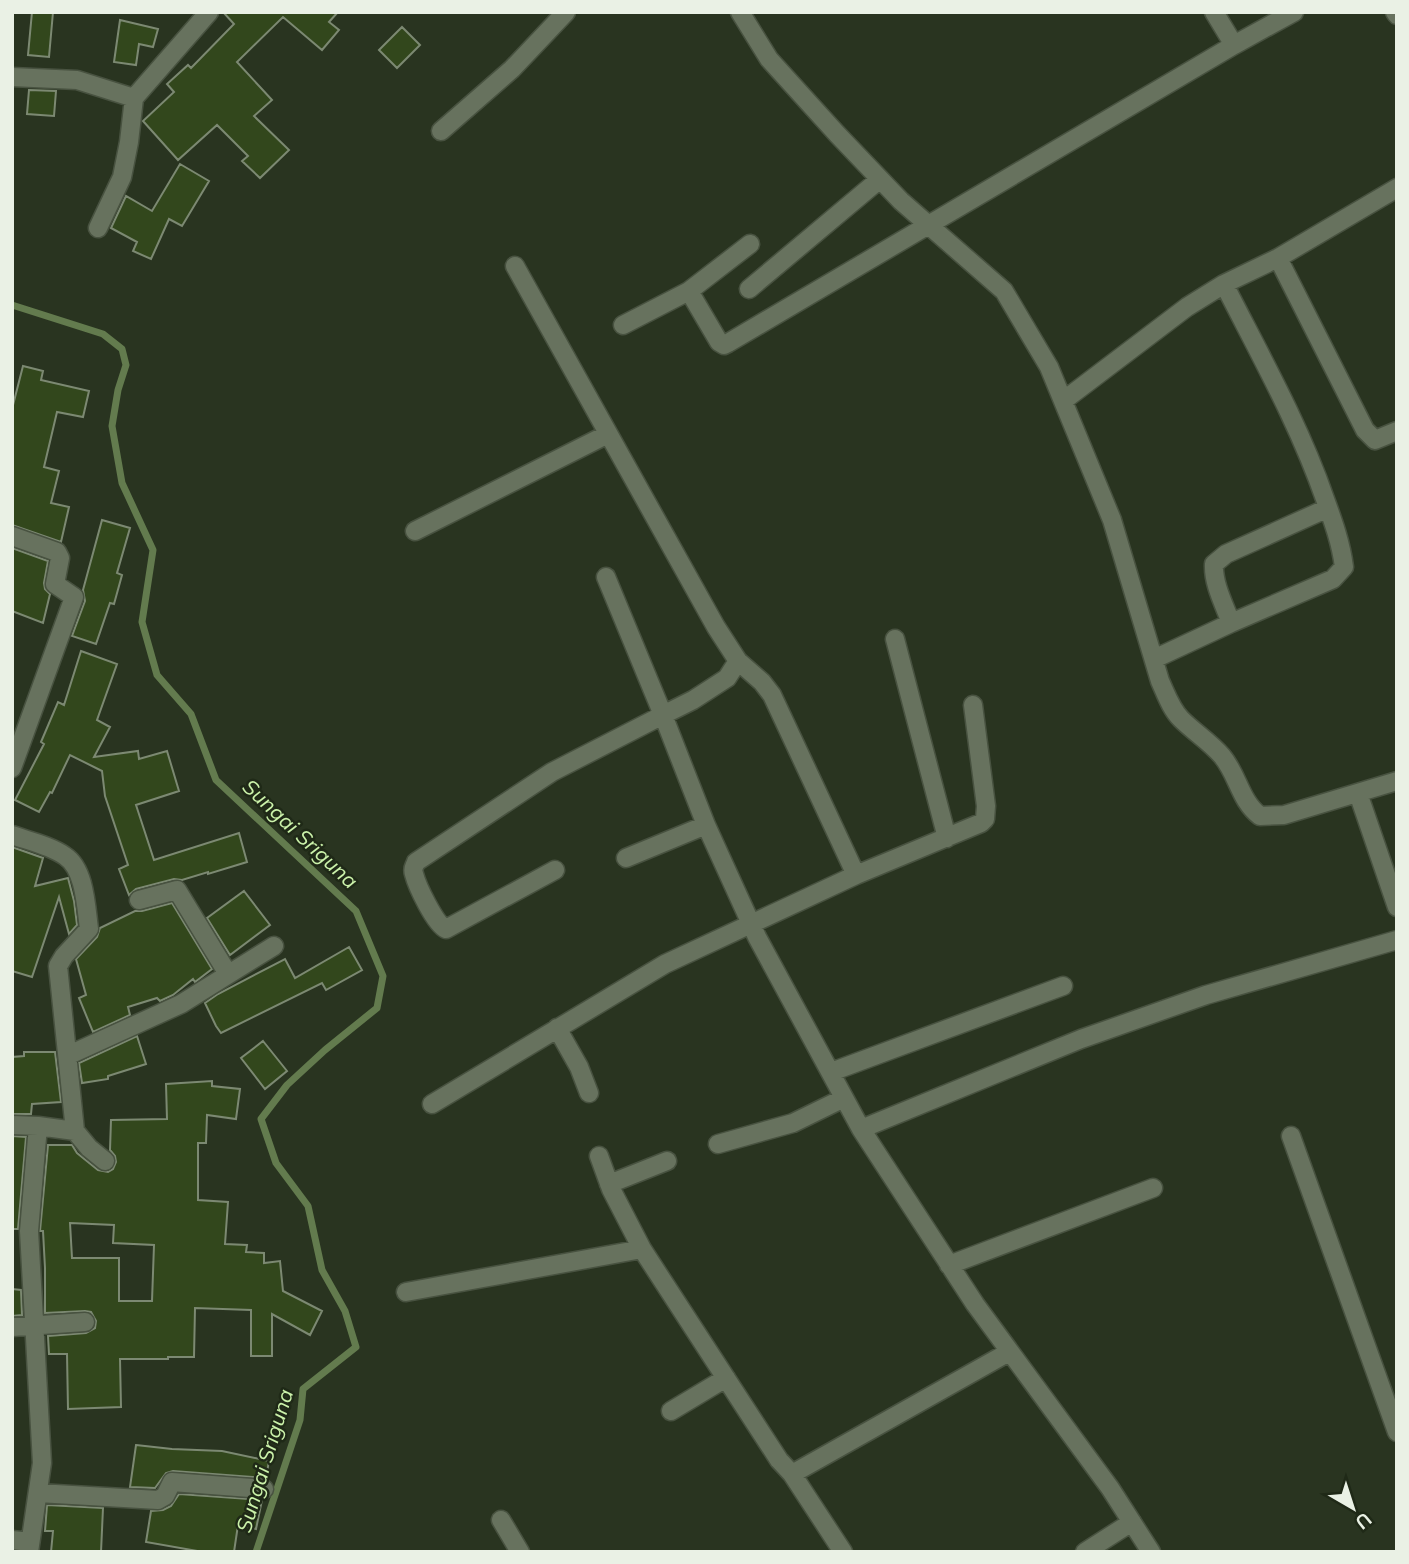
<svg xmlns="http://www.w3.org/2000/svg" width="1409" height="1564" viewBox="0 0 1409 1564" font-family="Mulish,sans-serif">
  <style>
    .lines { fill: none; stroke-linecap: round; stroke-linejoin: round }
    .stream { stroke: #637b4e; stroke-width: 7 }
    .building { fill: #32471c; stroke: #7c8972; stroke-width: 2; fill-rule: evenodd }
    .minor-casing { stroke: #485240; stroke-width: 21 }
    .minor { stroke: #67725e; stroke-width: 18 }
    .labels { text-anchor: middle; stroke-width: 5; stroke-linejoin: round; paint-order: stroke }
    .water-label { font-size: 21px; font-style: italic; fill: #cbf2aa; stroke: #1f2917 }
  </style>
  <rect width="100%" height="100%" fill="#293420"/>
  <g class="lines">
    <path class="stream" d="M12 305 103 334 122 349 126 365 118 390 112 426 122 483 153 550 142 622 157 675 191 714 216 780 356 911 383 976 377 1008 325 1050 287 1085 261 1119 276 1163 308 1206 322 1270 345 1311 356 1347 303 1389 300 1420 256 1552"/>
  </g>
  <path class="building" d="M32 12H53L49 57 28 55Z
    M223 12H338L329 22 339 30 322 50 283 17 237 62 272 100 254 116 289 150 260 178 242 161 248 156 217 125 178 160 143 121 174 92 167 84 188 65 191 68 234 24Z
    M120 20 158 29 153 47 139 44 136 65 114 62Z
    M402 27 420 45 397 68 379 50Z
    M29 90 56 91 54 116 27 114Z
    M180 164 209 181 182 226 169 219 151 259 133 251 137 242 111 228 126 196 152 211Z
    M23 366 43 371 41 380 89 391 83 417 57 412 44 467 59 471 51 503 69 507 61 542 12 525V409Z
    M102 520 130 528 117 573 122 575 114 604 110 603 96 644 72 636 85 601 83 590Z
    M12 548 48 561 44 583 45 589 50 594 43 623 12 611Z
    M81 651 117 664 97 720 110 727 94 757 138 751 139 759 167 751 179 791 136 805 154 860 239 833 247 862 208 874V872L182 880 174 879 136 889 129 895 119 869 128 865 105 796 102 771 70 755 52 793 50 792 39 812 15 800 44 744 41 742 58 702 64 705Z
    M12 847 43 858 35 886 68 878 74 901 77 925 69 934 59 897 32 977 12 971Z
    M244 891 270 925 230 955 207 918Z
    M172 903 212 969 195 982 193 979 173 995 160 1001 157 998 128 1007 130 1015 93 1032 79 998 86 995 76 959 97 937 100 928 135 911H142Z
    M349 947 362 970 326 990 322 983 221 1033 216 1026 205 1003 218 994 285 959 295 978Z
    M137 1036 146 1064 108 1076V1079L82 1083 79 1063Z
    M263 1041 287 1071 265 1089 241 1058Z
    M24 1052H55L61 1102 32 1104 31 1114H12V1057L24 1056Z
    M212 1081V1086L240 1089 236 1119 207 1115 206 1143H198V1200L228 1202 225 1244 247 1245 246 1252 264 1253V1263L280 1261 283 1291 322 1311 310 1335 272 1314V1356H251V1310L195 1308 194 1357H168V1359H120L121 1407 68 1409 67 1354H49L48 1336 86 1333 95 1328 96 1321 91 1312 85 1311 45 1313V1268L43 1231H40L48 1145H72L77 1153 98 1170 108 1172 113 1169 116 1162 115 1156 110 1150 111 1120 167 1119 166 1084ZM70 1223 114 1225 113 1243 154 1245 152 1301H119V1258H72Z
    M12 1136 26 1137 18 1229H12Z
    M12 1289 21 1290 22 1315 12 1316Z
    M136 1445 172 1449 222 1451 269 1461 266 1478 173 1471 166 1473 155 1488 130 1487Z
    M179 1494 262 1500 256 1529 238 1525 234 1552H203L146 1542 151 1511 163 1510 171 1506Z
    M47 1505 103 1508 101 1552H51L53 1531H45Z"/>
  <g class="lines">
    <defs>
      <path id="minor" d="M740 12 769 59 837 134 901 201 1004 291 1049 367 1112 520 1160 681C1166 694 1171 709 1181 719 1194 732 1210 742 1222 756 1238 775 1240 801 1260 816L1284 815 1397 781
        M1214 12 1234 45
        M1395 12 1397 15
        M12 77 77 80 134 98
        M441 131 512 69 566 12
        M98 228 122 177 129 142 134 98 209 12
        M1278 258 1365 430 1375 440 1397 431
        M515 266 716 627 738 661 727 678 693 700 663 715 706 825 757 937 861 1129 975 1304 1110 1488 1151 1552
        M749 289 880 179
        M689 291 750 244
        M623 325 689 291 719 342 724 345 728 343 1234 45 1294 12
        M1063 401 1187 307 1224 284 1278 258 1397 188
        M415 531 608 434
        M12 536 57 552 60 558 55 584 74 597 12 768
        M1231 623C1224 604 1213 584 1214 564L1226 554 1328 508
        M895 639 947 838
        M1154 659 1231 623 1333 579 1344 567C1341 543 1333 521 1325 499 1299 424 1260 355 1224 284
        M738 661 762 682 772 695 856 875
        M1358 793 1397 907
        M12 835C29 841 51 846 65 856 85 869 86 907 89 929L64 956 58 966 75 1131 38 1126 29 1231 42 1463 29 1552
        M626 858 706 825
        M555 870 446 929C435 924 417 886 414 874 412 868 414 868 416 862L552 772 663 715 606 577
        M139 900 177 890 228 974
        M557 1028 579 1067 589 1093
        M69 1055 181 1004 274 946
        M831 1072 1063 986
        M432 1104 665 964 856 875 981 823 985 819 986 806 973 705
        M12 1125 38 1126
        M861 1129 1081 1039 1206 995 1397 940
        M75 1131 89 1148 105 1161
        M1291 1136 1397 1432
        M718 1144 793 1123 844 1098
        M599 1156 611 1189 642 1249 779 1460 792 1474 843 1552
        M609 1184 667 1161
        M949 1265 1153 1188
        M406 1292 642 1249
        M12 1327 85 1322
        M671 1411 726 1378
        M792 1474 1009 1352
        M38 1493 158 1500 165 1496 172 1482 264 1489
        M501 1520 520 1552
        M12 1540 30 1542
        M1085 1552 1132 1522"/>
    </defs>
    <use href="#minor" class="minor-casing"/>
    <use href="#minor" class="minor"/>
  </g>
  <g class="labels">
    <g class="water-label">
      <text transform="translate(300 834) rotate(43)" y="7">Sungai Sriguna</text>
      <text transform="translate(265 1461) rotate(-73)" y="7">Sungai Sriguna</text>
    </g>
  </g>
  <rect width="1409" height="1564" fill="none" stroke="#eaf1e5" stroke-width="28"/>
  <g transform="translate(1353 1508) rotate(141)" stroke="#1f2917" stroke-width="5" paint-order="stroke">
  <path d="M0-5L12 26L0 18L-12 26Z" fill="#eaf1e5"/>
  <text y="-10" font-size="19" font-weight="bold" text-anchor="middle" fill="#eaf1e5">U</text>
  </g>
</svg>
